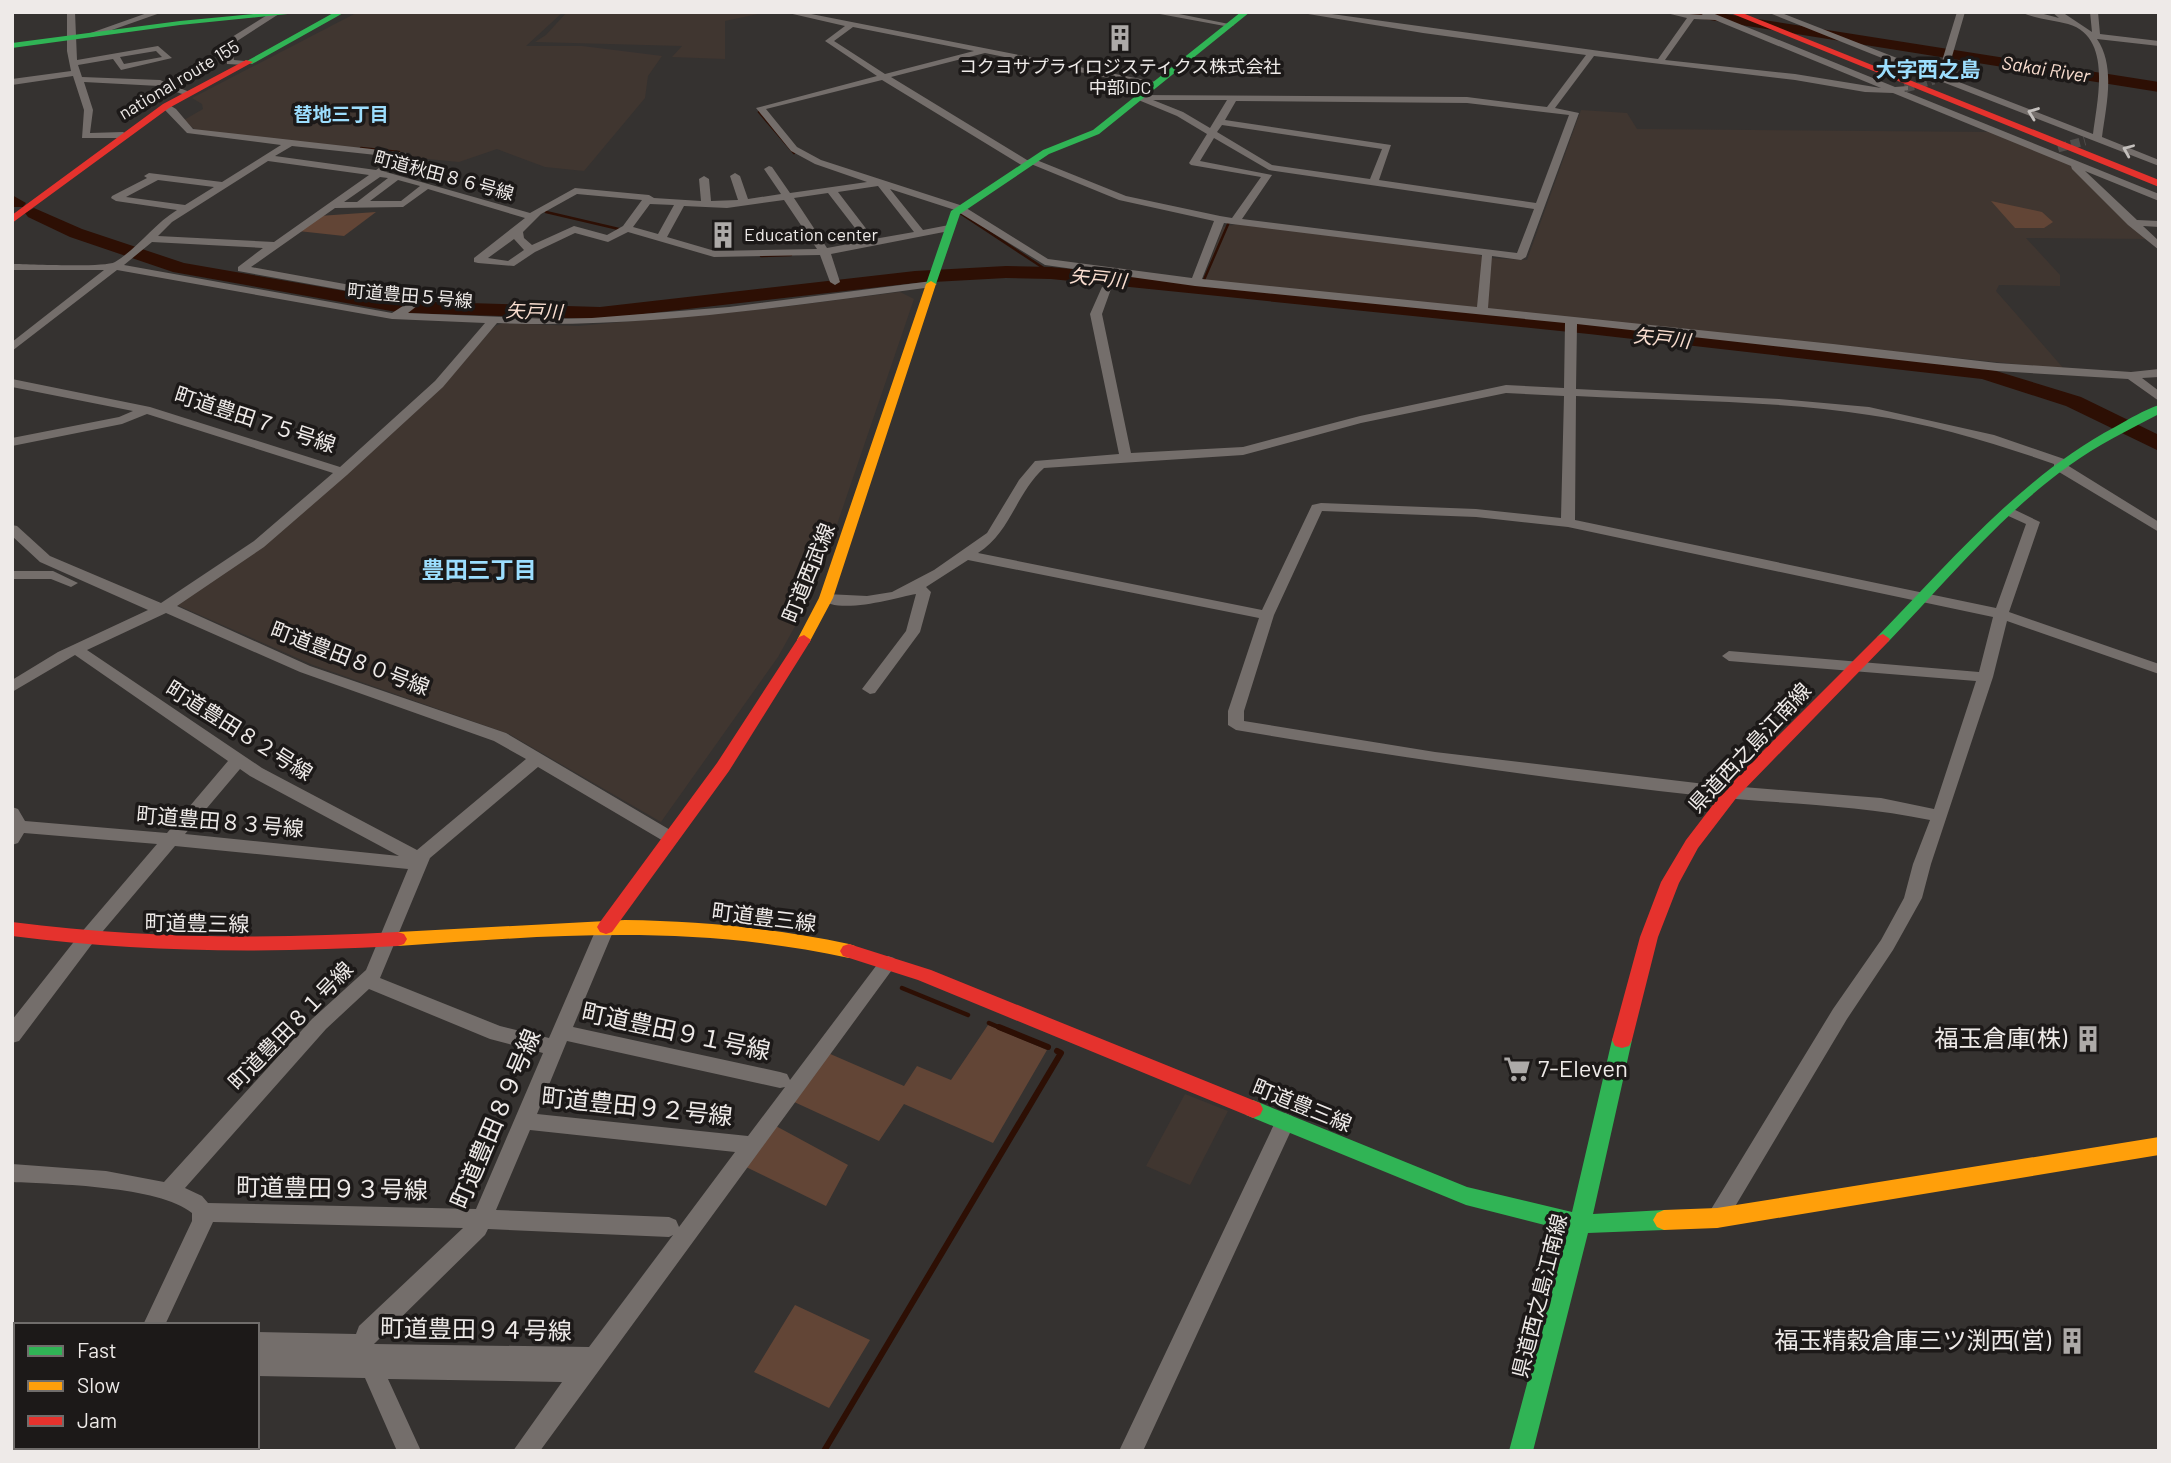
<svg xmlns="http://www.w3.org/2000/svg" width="2171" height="1463" viewBox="0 0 2171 1463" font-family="Barlow,'Noto Sans JP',sans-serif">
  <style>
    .built { fill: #403630 }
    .green { fill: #624536 }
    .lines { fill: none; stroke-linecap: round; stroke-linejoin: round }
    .stream-far2 { stroke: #2d0f04; stroke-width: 2.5 }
    .stream-far1 { stroke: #2d0f04; stroke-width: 4.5 }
    .stream { stroke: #2d0f04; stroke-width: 6 }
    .river { fill: #2d0f04; fill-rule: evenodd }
    .street-tunnel { stroke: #514e4c; stroke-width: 9; stroke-dasharray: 9 4.5; stroke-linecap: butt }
    .street { fill: #746e6b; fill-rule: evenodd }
    .fast { fill: #30b455; fill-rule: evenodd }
    .slow { fill: #ff9f0a; fill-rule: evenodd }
    .jam { fill: #e5322d; fill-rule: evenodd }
    .oneway { stroke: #c3bfbc }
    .labels { text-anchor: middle; stroke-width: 7; stroke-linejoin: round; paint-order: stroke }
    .far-poi-label { font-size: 18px; fill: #eeeae8; stroke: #1c1918 }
    .far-street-label { font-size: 18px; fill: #eeeae8; stroke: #1c1918 }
    .far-water-label { font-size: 19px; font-style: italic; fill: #faded0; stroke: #1c1918 }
    .far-neighbourhood-label { font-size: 19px; font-weight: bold; fill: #9cdefe; stroke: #1c1918 }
    .far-quarter-label { font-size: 21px; font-weight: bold; fill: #9cdefe; stroke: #1c1918 }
    .street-label { font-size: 21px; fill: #eeeae8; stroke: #1c1918 }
    .neighbourhood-label { font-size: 23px; font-weight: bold; fill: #9cdefe; stroke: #1c1918 }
    .near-street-label { font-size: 24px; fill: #eeeae8; stroke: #1c1918 }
    .near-poi-label { font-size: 24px; fill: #eeeae8; stroke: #1c1918; text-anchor: end }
  </style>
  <rect width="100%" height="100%" fill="#353230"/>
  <path class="built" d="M358 12H563L526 46H582L662 56 648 76 645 98 584 171 545 167 497 149 459 162 407 157 411 153 209 133 194 129 184 120 203 109 202 104 192 98Z
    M567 12H768L725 21V59L672 57 682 46 535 42 546 35Z
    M1581 110 1627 113 1637 129 1992 132 2069 163 2151 239 2026 238 2060 275V286L1999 285 1996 291 2064 369 1487 309 1491 258 1527 260Z
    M1238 224 1475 253 1483 257 1479 308 1203 281 1223 227Z
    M900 292 914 299 814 592 778 657 661 822 509 734 313 665 177 605 443 385 495 326 503 323 578 326 774 308Z
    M1185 1094 1228 1111 1190 1185 1146 1166Z"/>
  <path class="green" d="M1991 201 2042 212 2053 222 2044 228H2015Z
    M376 212 344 236 298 231 319 216Z
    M988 1025 1047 1050 993 1143 904 1104 879 1141 792 1101 828 1053 904 1086 917 1066 951 1080Z
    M774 1125 848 1165 826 1206 744 1166Z
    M795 1305 870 1340 829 1408 754 1372Z"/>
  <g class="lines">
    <path class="stream-far2" d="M759 112 794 153
      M361 148 399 152
      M546 212 623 230
      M960 213 1051 273
      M761 256 791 255
      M1200 289 1229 222"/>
    <path class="stream-far1" d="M902 988 968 1015
      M989 1023 1003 1029"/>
    <path class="stream" d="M999 1027 1048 1047
      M824 1451 1061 1053 1057 1051"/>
    <path class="river" d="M1678 12H1713L2159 82V92L1685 16Z
      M12 195 26 203 23 207H12Z
      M34 208 82 229 184 263 402 301 600 307 915 271 1006 266 1051 267 1589 322 1983 367 2081 397 2159 435V451L2066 406 1982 379 1589 334 1051 279 1006 278 915 283 600 319 402 313 173 272 70 237 28 217 25 213Z"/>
    <path class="street-tunnel" d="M1905 88 1934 80
      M2058 148 2085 141"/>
    <path class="street" d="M67 12H75L77 60 158 46 172 58 121 70 113 59 78 65 82 77 160 80 192 93 188 96 159 86 84 82 93 110 90 133 123 132 128 135 123 138H82L84 110 73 76 12 85V79L71 71 67 51ZM156 51 162 57 124 64 120 57Z
      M150 12H163L92 37 85 35Z
      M272 12H282L231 45 234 60 245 61V65L227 64 224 42Z
      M784 12H801L1156 82 1157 84 1153 87 985 53 891 77 1027 160 1034 159 1126 196 1220 216 1232 218 1261 177 1191 165 1189 163 1207 134 1177 116 1136 99V95L1467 97 1547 107 1586 55 1423 33 1296 12H1317L1658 59 1687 18 1662 12 1703 15 1698 12H1710L1895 87 1908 86V90L1904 91 2159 194V201L2085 171 2137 220 2159 221V227L2143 226 2159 241V250L2128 225 2072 169 2071 166 1893 93 1865 92 1795 80 1594 56 1555 108 1579 113 1526 257 1521 260 1492 256 1488 308 1833 344 1997 363 2131 372 2159 369V377L2142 378 2159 391V401L2128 379 1997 371 1577 324 1576 389 1779 399 1869 407 1994 435 2067 460V465L2159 522V532L2054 469V464C1994 443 1932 424 1869 415 1773 400 1673 401 1576 396L1575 520 1996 608 2026 524 2004 514 2002 511 2009 507 2040 522 2009 612 2159 664V674L2007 621 1993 677 1931 864 1922 898 1893 950 1847 1019 1724 1225 1717 1228 1710 1225 1706 1218 1710 1211 1833 1009 1881 940 1904 898 1913 864 1930 820C1855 804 1779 804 1704 796 1547 779 1391 756 1236 730L1228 725V711L1259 618 968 560 926 587 931 592 920 632 875 693 870 694 862 689 906 631 916 594C894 598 838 616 819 598L826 594 867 596 892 592 934 570 987 533 1019 480 1035 461 1119 454 1090 314 1102 287 1111 289 1102 314 1131 453 1243 447 1360 416 1506 385 1564 388 1565 323 1195 286 1045 265 955 210 890 189 923 230 949 225 954 228 949 231 831 254 840 282 835 285 830 282 820 255 714 257 628 232 608 242 575 233 535 252 514 266 478 263 474 262V258L525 218 428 189 403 207 335 208 251 267 422 298V302L408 313 550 319 592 318 729 307 932 281 937 284 932 287C788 306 643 329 497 323L443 387 347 475 264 547 177 606 310 666 506 733 677 834 679 838 677 842H665L538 767 430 858 380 978 500 1026 549 1038 597 927 600 922 606 920 612 922 615 927 573 1027 780 1072 787 1074 790 1080 882 958 888 956 894 958 897 963 540 1451H513L562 1382 388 1379 421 1451H397L365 1378 257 1376V1354H270H257V1332L356 1334 359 1326 463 1228 213 1222 165 1325H143L192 1221V1213C159 1186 55 1184 12 1182V1164L106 1171 164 1182 312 1019 366 970 408 869 175 846 92 944 19 1041 12 1043V1020L80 934 157 844 24 833 18 843 12 845V807L18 809 25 821 167 833 228 761 75 655 12 692V680L58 652 148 610 40 562 12 536V525L17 526 50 556 161 603 254 541 333 473 147 414 122 424 12 446V438L119 417 133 411 12 387V379L150 407 340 467 435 381 485 323 392 319 117 270 12 351V342L104 270H12V264C30 264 104 268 115 262 138 248 154 224 177 210L116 201 111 198 112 196 147 178 144 176 149 173 222 182 281 145 187 133 163 108 162 106 166 103 176 109 193 129 407 153V157L386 172 530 213 575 188 649 195 654 198 701 201 699 179 704 176 709 179 711 201 738 200 730 176 735 173 740 176 748 199 781 194 764 169 769 166 772 167 790 193 867 182 815 164 791 151 756 108 877 76 825 41 845 26ZM1694 19 1715 20 1881 88 1795 74 1665 60ZM853 27 974 51 885 74 834 41ZM882 80 1023 166 1031 164 1119 200 1214 221 1192 278 1048 259 963 206 821 160 797 147 766 109ZM1153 100H1227L1210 128 1183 112ZM1236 101 1467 103 1569 115 1536 203 1379 180 1391 145 1225 120ZM1222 125 1382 149 1370 179 1272 165 1217 132ZM1214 138 1269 170 1534 209 1517 253 1242 219 1272 175 1200 161ZM292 146 395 157 376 170 275 156ZM268 161 369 175 274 242 158 236 172 222ZM380 177 388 178 357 202H344ZM158 180 214 187 185 205 126 197ZM398 180 420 186 401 201H370ZM878 186 914 232 874 239 838 192ZM828 193 865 241 827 248 794 198ZM577 194 642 200 623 226 607 235 574 226 532 245 524 238 523 232 541 214ZM784 200 817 249 715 251 667 237 684 206 727 208ZM650 204 674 205 658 234 633 227ZM1224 223 1482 255 1477 307 1202 279ZM514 239 524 250 508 261 488 258ZM152 242 263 248 238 267V271L409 302 392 313 124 265ZM1506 393 1564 396 1561 518 1476 509 1321 503 1312 505 1262 610 978 553C1011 532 1016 493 1044 468L1243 455 1361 423ZM1322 511 1476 517 1568 527 1993 617 1979 672 1729 651 1722 656 1729 661 1976 681 1934 809 1881 798 1705 784 1435 752 1244 721V711L1274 615ZM166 613 300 672 494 741 526 759 417 850 262 768 87 650ZM240 769 250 776 399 856 185 834ZM369 989 490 1039 543 1053 476 1209 208 1203 202 1196 185 1188 326 1029ZM567 1041 780 1088 785 1087 748 1136 537 1114ZM530 1130 735 1152 679 1227 676 1220 669 1217 496 1210ZM488 1229 669 1237 673 1235 589 1347 374 1344 485 1235Z
      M1149 12H1169L1234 25 1230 27Z
      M1767 12H1779L1938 74 1957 12H1965L1946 77 2093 134C2097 100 2113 37 2068 24 2053 20 2035 19 2021 12H2036L2059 18 2052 12H2062L2092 32 2090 12H2098L2100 34 2159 41V46L2097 39C2116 67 2106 106 2102 137L2159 160V166L1940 81 1931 82 1932 78Z
      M12 571H53L78 583 71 587 51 579H12Z
      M1285 1113 1292 1116 1295 1122 1143 1451H1119L1278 1116Z
      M12 1328H16V1350H12Z
      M12 1354H16V1376H12Z
      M82 1447H106L105 1451H81Z"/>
    <path class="fast" d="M274 12H307L180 25 12 48V43L180 21Z
      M335 12H345L252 64 245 62Z
      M1241 12H1250L1099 134 1049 154 960 214 936 284 927 286 926 284 951 211 1043 150 1093 130Z
      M2159 405V414C2128 430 2098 445 2070 465 2001 514 1946 582 1888 642H1878L1876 639 1878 636C1952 560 2021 477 2115 427 2129 419 2144 410 2159 405Z
      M1622 1032 1629 1034 1632 1040 1593 1214 1664 1210 1671 1213 1675 1220 1671 1227 1664 1230 1588 1233 1533 1451H1509L1568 1231 1466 1205 1246 1115 1243 1109 1246 1103 1253 1100 1467 1187 1572 1212 1612 1040 1615 1034Z"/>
    <path class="slow" d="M931 281 936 284 833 598 809 643H799L797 640 819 598 926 284Z
      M625 920C701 921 774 928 849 944L855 946 858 951 855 956 849 958C695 924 554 935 398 946L392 944 389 939 392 934 398 932Z
      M2159 1137V1155L1717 1228 1664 1230 1657 1227 1653 1220 1657 1213 1664 1210 1717 1208Z"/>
    <path class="jam" d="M1728 12H1740L2159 180V187Z
      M246 60 253 62 169 108 12 223V215L163 104Z
      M1883 634 1890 639 1888 642 1737 797 1698 848 1679 883 1658 937 1632 1040 1629 1046 1622 1048 1615 1046 1612 1040 1640 937 1661 882 1686 840 1725 789 1878 636Z
      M804 635 811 640 729 771 612 932 606 934 600 932 597 927 600 922 717 763 799 637Z
      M12 922C141 939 269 939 398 932L404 934 407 939 404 944 398 946C269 953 141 953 12 936Z
      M849 944 931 970 1260 1103 1263 1109 1260 1115 1253 1118 1246 1115 918 980 843 956 840 951 843 946Z"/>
  </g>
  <defs><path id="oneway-chevron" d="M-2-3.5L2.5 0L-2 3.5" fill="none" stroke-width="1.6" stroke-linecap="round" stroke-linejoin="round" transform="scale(1.75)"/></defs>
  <g class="oneway">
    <use href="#oneway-chevron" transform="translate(2033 113) rotate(-159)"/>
    <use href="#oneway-chevron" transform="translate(2128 150) rotate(-157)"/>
  </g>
  <defs>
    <symbol id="building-bare" viewBox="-9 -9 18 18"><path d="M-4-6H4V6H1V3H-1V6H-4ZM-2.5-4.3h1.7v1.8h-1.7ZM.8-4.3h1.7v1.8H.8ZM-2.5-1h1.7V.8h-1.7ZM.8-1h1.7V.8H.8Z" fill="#adaaa8" stroke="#1c1918" stroke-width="2.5" paint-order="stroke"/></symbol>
    <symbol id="supermarket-bare" viewBox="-9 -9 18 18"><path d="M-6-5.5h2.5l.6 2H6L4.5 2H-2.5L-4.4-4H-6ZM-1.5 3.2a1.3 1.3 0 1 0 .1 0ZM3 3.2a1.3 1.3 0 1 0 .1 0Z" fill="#adaaa8" stroke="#1c1918" stroke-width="2.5" paint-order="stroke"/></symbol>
  </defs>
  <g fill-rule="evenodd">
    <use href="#building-bare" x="1101" y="19" width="38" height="38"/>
    <use href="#building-bare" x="704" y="216" width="38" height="38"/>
    <use href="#building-bare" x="2069" y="1020" width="38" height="38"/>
    <use href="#supermarket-bare" x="1498" y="1050" width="38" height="38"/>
    <use href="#building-bare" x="2053" y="1322" width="38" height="38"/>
  </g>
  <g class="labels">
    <g class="far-poi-label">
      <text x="1120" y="73">コクヨサプライロジスティクス株式会社<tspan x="1120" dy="21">中部IDC</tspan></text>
      <text x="744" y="241" text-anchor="start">Education center</text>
    </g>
    <g class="far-street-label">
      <text transform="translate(179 80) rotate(-31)" y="6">national route 155</text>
      <text transform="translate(444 176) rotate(15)" y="6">町道秋田８６号線</text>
      <text transform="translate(410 296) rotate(5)" y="6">町道豊田５号線</text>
    </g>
    <g class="far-water-label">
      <text transform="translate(2046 69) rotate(9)" y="7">Sakai River</text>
      <text transform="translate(1098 278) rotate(6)" y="7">矢戸川</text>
      <text transform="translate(534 311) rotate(2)" y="7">矢戸川</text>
      <text transform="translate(1662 338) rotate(6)" y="7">矢戸川</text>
    </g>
    <g class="far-neighbourhood-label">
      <text x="341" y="121">替地三丁目</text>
    </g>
    <g class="far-quarter-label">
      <text x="1928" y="77">大字西之島</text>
    </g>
    <g class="street-label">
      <text transform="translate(255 420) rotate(18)" y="7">町道豊田７５号線</text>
      <text transform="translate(809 573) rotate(-68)" y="7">町道西武線</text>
      <text transform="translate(350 659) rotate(21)" y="7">町道豊田８０号線</text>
      <text transform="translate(239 731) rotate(32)" y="7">町道豊田８２号線</text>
      <text transform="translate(1750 748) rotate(-47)" y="7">県道西之島江南線</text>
      <text transform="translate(220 822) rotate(5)" y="7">町道豊田８３号線</text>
      <text transform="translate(764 918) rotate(7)" y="7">町道豊三線</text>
      <text transform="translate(197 924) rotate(1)" y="7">町道豊三線</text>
      <text transform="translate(291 1026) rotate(-46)" y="7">町道豊田８１号線</text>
      <text transform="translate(1302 1106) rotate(22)" y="7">町道豊三線</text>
      <text transform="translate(1540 1296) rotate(-76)" y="7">県道西之島江南線</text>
    </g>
    <g class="neighbourhood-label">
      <text x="479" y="578">豊田三丁目</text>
    </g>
    <g class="near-street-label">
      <text transform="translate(676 1032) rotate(12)" y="8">町道豊田９１号線</text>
      <text transform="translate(637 1107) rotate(6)" y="8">町道豊田９２号線</text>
      <text transform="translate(496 1119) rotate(-67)" y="8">町道豊田８９号線</text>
      <text transform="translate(332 1189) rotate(1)" y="8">町道豊田９３号線</text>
      <text transform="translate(476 1330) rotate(1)" y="8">町道豊田９４号線</text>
    </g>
    <g class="near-poi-label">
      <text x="2067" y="1047">福玉倉庫(株)</text>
      <text x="1538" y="1077" text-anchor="start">7-Eleven</text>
      <text x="2051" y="1349">福玉精穀倉庫三ツ渕西(営)</text>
    </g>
  </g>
  <rect width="2171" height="1463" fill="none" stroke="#eeeae8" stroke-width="28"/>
  <rect x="14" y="1323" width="245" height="126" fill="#1c1918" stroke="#706d6b" stroke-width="2"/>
  <rect x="28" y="1346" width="35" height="10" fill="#30b455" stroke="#706d6b" stroke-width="2"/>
  <text x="77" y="1358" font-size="21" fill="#eeeae8">Fast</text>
  <rect x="28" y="1381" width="35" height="10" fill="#ff9f0a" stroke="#706d6b" stroke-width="2"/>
  <text x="77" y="1393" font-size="21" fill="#eeeae8">Slow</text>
  <rect x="28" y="1416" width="35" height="10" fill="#e5322d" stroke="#706d6b" stroke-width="2"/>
  <text x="77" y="1428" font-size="21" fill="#eeeae8">Jam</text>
</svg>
